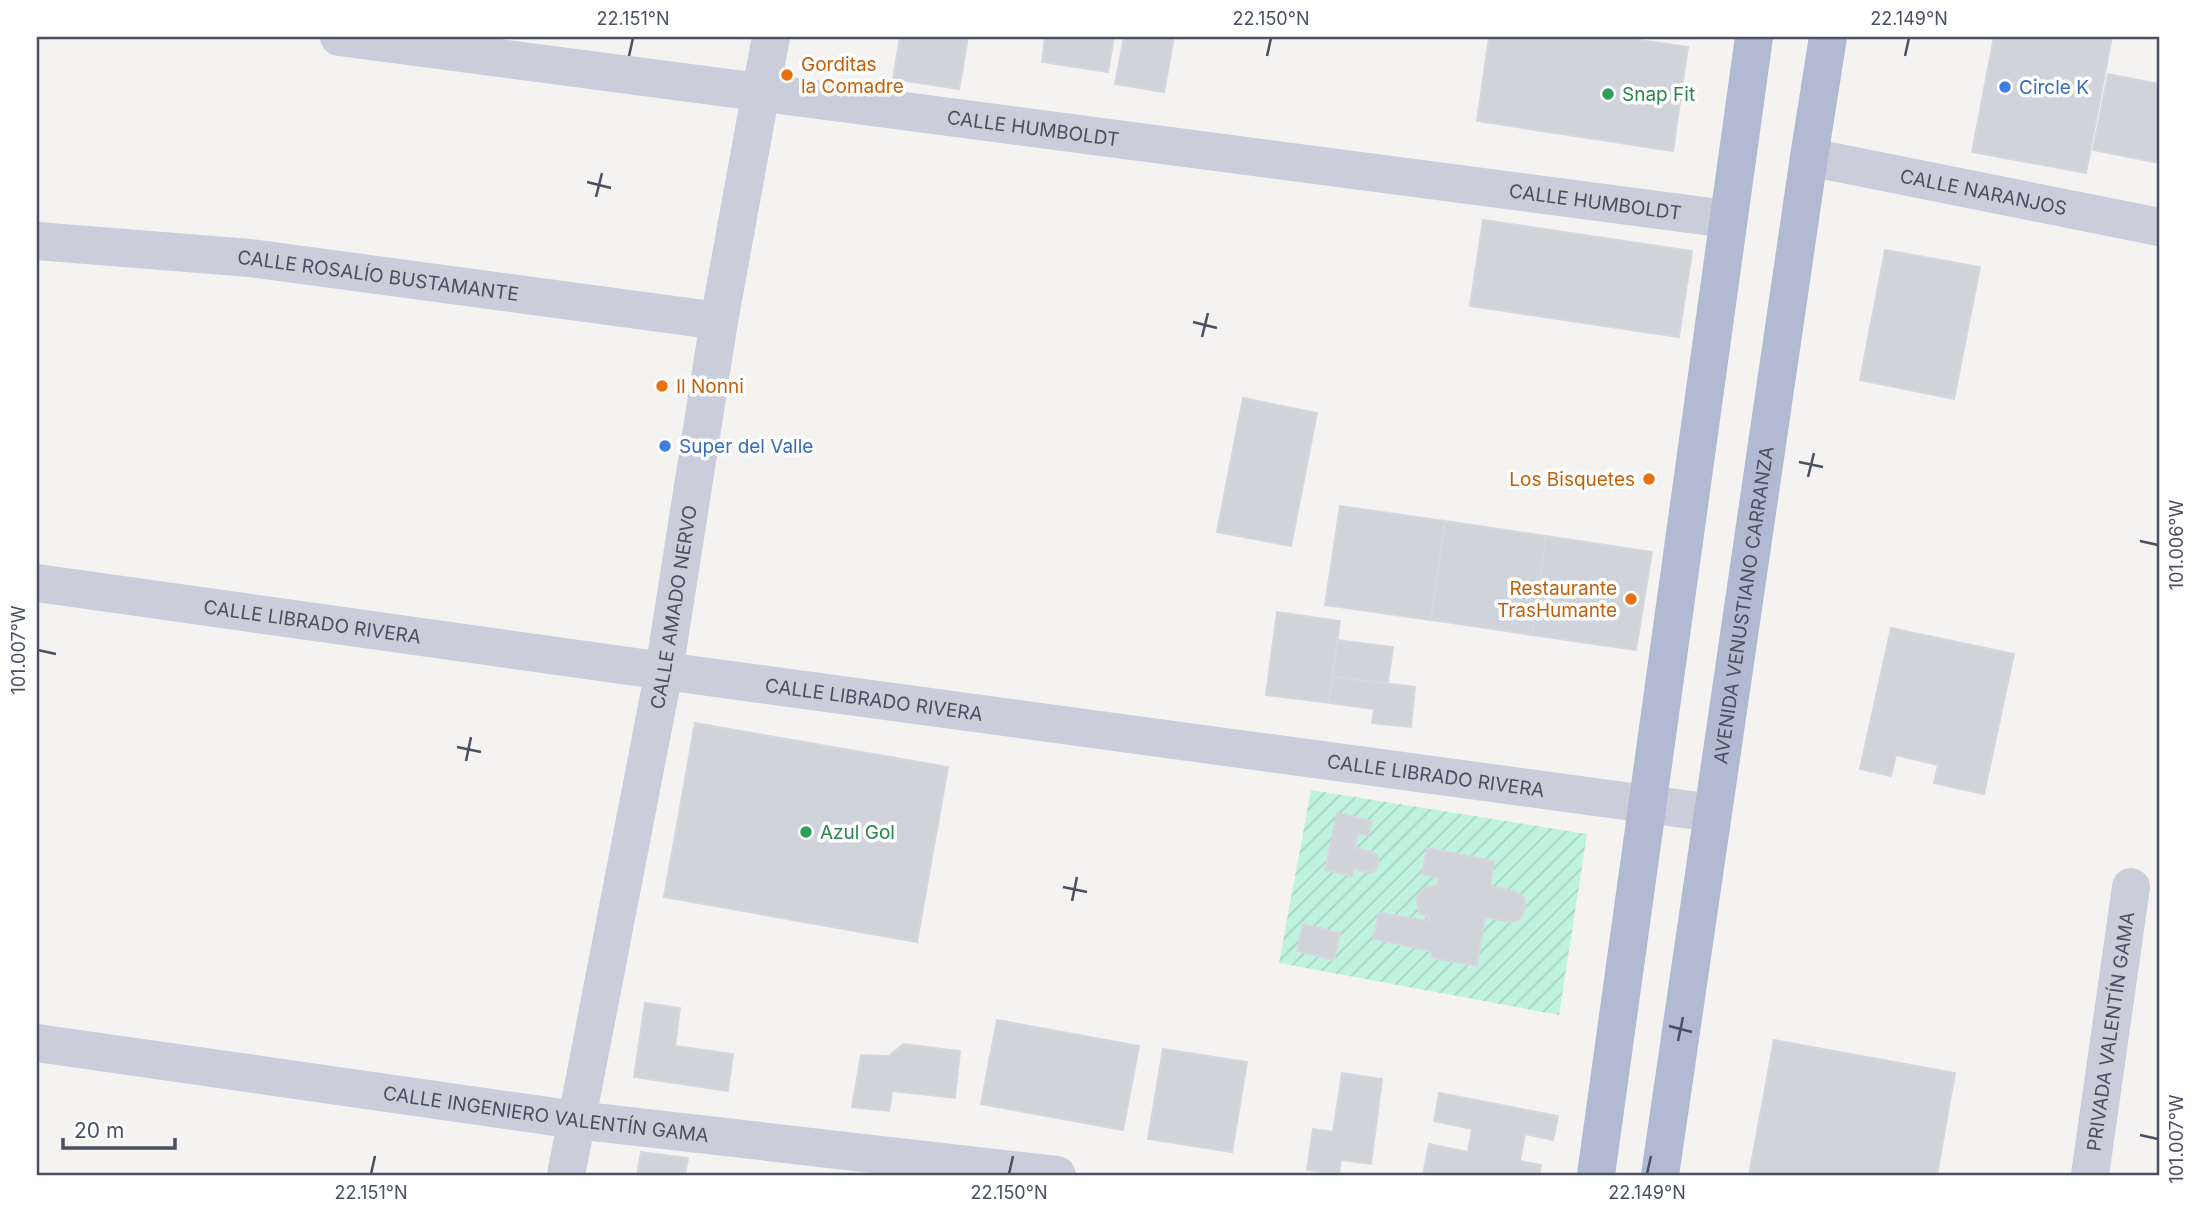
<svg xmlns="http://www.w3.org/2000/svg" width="2196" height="1212" viewBox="0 0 2196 1212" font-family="Inter,sans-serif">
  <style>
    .garden { fill: url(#garden-furrows) }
    .building { fill: #d1d3da; stroke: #d6d7de; stroke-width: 2 }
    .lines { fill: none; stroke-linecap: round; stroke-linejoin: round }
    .street { stroke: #c9ceda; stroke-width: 38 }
    .primary { stroke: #b1bad2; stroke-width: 38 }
    .ticks { fill: none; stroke: #495062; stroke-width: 2.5 }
    .food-dot { fill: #e8710a; stroke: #fff; stroke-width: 2.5 }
    .shop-dot { fill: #3f7fe0; stroke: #fff; stroke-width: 2.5 }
    .leisure-dot { fill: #2e9e5b; stroke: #fff; stroke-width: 2.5 }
    .labels { text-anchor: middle; stroke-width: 7; stroke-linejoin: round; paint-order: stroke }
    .food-label { font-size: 19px; fill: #c56008; stroke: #fff; text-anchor: start }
    .shop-label { font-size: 19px; fill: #366cbe; stroke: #fff; text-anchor: start }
    .leisure-label { font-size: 19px; fill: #27864d; stroke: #fff; text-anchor: start }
    .street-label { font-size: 19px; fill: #495062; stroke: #fff }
    .neatline { fill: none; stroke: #495062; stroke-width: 2.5 }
    .ticks-label { font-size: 18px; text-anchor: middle; fill: #495062 }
  </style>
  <defs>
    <pattern id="garden-furrows" width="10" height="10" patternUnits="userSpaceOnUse" patternTransform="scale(1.75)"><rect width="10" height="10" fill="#c0f3df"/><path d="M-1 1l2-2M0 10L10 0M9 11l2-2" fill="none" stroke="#a6d2c2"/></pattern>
  </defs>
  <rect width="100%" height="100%" fill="#f5f3f2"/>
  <path class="garden" d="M1311 790 1587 834 1559 1015 1279 963Z"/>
  <path class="building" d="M900 37H968L959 89 893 79Z
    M1045 37H1114L1108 72 1042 62Z
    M1124 37H1174L1164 92 1115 84Z
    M1489 37H1620L1688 47 1673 151 1477 121Z
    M1994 37H2112L2086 173 1972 152Z
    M2108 74 2159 84V163L2093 150Z
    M1483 220 1692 251 1679 337 1470 306Z
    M1885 250 1980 267 1954 399 1860 380Z
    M1243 398 1317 413 1291 546 1217 532Z
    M1340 506 1445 521 1431 620 1325 605Z
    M1445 521 1546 536 1532 635 1431 620Z
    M1546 536 1652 552 1636 650 1532 635Z
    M1277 612 1340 621 1329 703 1266 695Z
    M1891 628 2014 654 1984 794 1934 783 1938 765 1896 755 1891 776 1860 769Z
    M1337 640 1393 647 1388 683 1332 677Z
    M1332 677 1415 687 1411 727 1372 723 1374 709 1329 703Z
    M695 723 948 767 917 942 664 897Z
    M1337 813 1372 821 1368 836 1358 833 1355 848 1373 852 1379 858 1376 870 1371 873 1354 869 1352 876 1325 870Z
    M1427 848 1494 861 1490 886 1514 891 1524 897 1525 910 1520 919 1510 922 1485 917 1477 966 1433 958 1430 951 1373 939 1379 913 1428 921 1429 918 1419 912 1416 899 1423 889 1437 885 1439 878 1422 874Z
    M1303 924 1340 933 1334 960 1297 951Z
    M645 1003 680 1008 675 1046 733 1054 728 1091 634 1077Z
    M997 1020 1139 1046 1123 1130 981 1104Z
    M1774 1040 1955 1073 1937 1175H1749Z
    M903 1044 960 1051 955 1098 892 1091 889 1111 852 1107 861 1055 889 1056Z
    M1163 1049 1247 1062 1232 1152 1148 1139Z
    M1342 1073 1382 1079 1371 1164 1341 1160 1339 1174 1307 1170 1313 1129 1333 1132Z
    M1439 1093 1558 1116 1553 1140 1525 1134 1520 1161 1541 1165 1539 1175H1423L1429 1144 1468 1152 1472 1129 1434 1121Z
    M641 1152 688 1158 685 1175H637Z"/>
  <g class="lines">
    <g class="street">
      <path id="s1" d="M339 37 1727 219"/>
      <path id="s2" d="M1809 157 2159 227"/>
      <path id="s3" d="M37 241 250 258 719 321"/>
      <path id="s4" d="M37 583 664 671 1713 813"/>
      <path id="s5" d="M37 1043 576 1120 1057 1175"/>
      <path id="s6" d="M566 1175 664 671 719 321 771 37"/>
      <path id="s7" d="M2090 1175 2131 887"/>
    </g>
    <g class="primary">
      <path d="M1596 1175 1754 37"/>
      <path id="s8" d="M1660 1175 1809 157 1828 37"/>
    </g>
  </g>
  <path class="ticks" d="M629 56 633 38M1267 56 1271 38M1905 56 1909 38M587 182 611 188M596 197 602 173M1193 322 1217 328M1202 337 1208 313M1799 462 1823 467M1808 477 1814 453M2140 541 2158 545M38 650 56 654M457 747 481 752M466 761 471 737M1063 887 1087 892M1072 901 1077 877M1669 1026 1692 1032M1678 1041 1683 1017M2140 1135 2158 1139M371 1174 375 1156M1009 1174 1013 1156M1647 1174 1651 1156"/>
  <g class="food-dot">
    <circle cx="787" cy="75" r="7"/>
    <circle cx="662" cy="386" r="7"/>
    <circle cx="1649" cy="479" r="7"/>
    <circle cx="1631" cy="599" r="7"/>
  </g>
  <g class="shop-dot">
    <circle cx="2005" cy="87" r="7"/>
    <circle cx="665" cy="446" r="7"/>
  </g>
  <g class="leisure-dot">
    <circle cx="1608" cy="94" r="7"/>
    <circle cx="806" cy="832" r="7"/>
  </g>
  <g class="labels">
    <g class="food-label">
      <text x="801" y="71">Gorditas<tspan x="801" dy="22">la Comadre</tspan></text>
      <text x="676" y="393">Il Nonni</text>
      <text x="1635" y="486" text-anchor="end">Los Bisquetes</text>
      <text x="1617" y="595" text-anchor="end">Restaurante<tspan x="1617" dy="22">TrasHumante</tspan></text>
    </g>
    <g class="shop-label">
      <text x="2019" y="94">Circle K</text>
      <text x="679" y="453">Super del Valle</text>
    </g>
    <g class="leisure-label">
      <text x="1622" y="101">Snap Fit</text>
      <text x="820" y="839">Azul Gol</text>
    </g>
    <g class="street-label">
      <text dy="7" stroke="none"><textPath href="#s1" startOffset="700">CALLE HUMBOLDT</textPath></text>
      <text dy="7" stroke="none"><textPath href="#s2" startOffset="178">CALLE NARANJOS</textPath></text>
      <text dy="7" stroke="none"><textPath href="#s1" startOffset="1267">CALLE HUMBOLDT</textPath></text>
      <text dy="7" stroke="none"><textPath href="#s3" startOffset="343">CALLE ROSALÍO BUSTAMANTE</textPath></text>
      <text dy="7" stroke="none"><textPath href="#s8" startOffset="576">AVENIDA VENUSTIANO CARRANZA</textPath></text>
      <text dy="7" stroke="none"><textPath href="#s6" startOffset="578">CALLE AMADO NERVO</textPath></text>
      <text dy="7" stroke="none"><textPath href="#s4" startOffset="278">CALLE LIBRADO RIVERA</textPath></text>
      <text dy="7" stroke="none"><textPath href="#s4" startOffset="845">CALLE LIBRADO RIVERA</textPath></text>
      <text dy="7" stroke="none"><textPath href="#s4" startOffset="1412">CALLE LIBRADO RIVERA</textPath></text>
      <text dy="7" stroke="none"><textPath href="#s7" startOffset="145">PRIVADA VALENTÍN GAMA</textPath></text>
      <text dy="7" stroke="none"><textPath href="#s5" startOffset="514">CALLE INGENIERO VALENTÍN GAMA</textPath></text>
    </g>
  </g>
  <rect width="2196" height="1212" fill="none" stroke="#ffffff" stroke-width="77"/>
  <path d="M63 1138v10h112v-10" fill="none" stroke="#495062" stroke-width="3.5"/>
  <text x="74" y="1138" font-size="21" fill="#495062" stroke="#ffffff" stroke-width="5" paint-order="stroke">20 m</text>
  <rect x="38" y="38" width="2120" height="1136" class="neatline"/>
  <g class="ticks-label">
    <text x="633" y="25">22.151°N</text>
    <text x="1271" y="25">22.150°N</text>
    <text x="1909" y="25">22.149°N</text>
    <text transform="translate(2177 545) rotate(-90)" y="6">101.006°W</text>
    <text transform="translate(19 650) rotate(-90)" y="6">101.007°W</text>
    <text transform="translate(2177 1139) rotate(-90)" y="6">101.007°W</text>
    <text x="371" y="1199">22.151°N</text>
    <text x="1009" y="1199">22.150°N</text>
    <text x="1647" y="1199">22.149°N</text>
  </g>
</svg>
